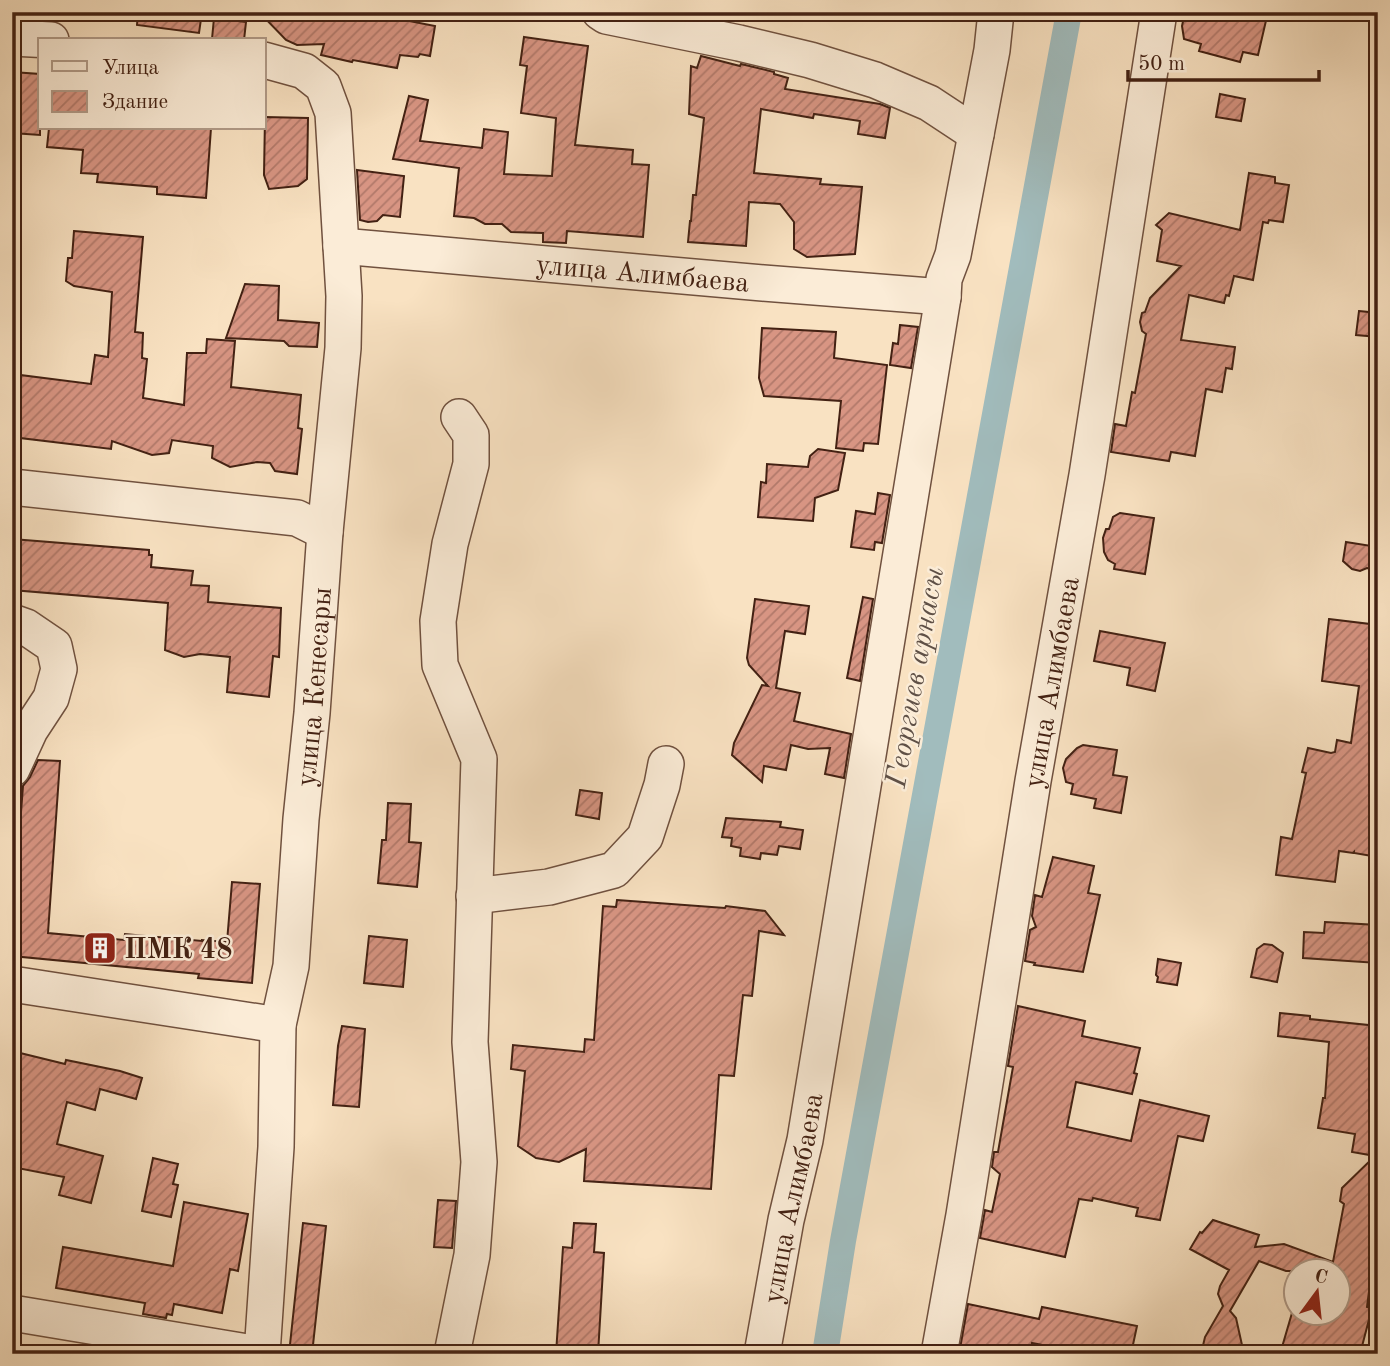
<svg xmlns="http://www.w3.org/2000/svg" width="1390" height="1366" viewBox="0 0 1390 1366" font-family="'Old Standard TT',serif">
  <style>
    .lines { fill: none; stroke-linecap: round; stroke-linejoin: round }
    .canal { stroke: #a1bcbd; stroke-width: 26 }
    .building { fill: url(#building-hatch); stroke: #432113; stroke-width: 2 }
    .minor-casing { stroke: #70513f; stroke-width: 38 }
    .minor { stroke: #fbecd7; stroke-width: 35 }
    .labels { text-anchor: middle; stroke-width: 5; stroke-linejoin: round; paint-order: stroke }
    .street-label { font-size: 28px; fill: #432113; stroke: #fbecd7 }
    .poi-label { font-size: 28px; font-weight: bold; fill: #432113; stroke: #fbecd7; text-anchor: start }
    .water-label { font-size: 30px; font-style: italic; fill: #5f5046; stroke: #fbecd7 }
  </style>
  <defs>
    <pattern id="building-hatch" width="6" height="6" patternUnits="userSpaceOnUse" patternTransform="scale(1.75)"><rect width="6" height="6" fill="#d89583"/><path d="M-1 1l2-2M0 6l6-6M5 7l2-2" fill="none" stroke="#b1796a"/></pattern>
  </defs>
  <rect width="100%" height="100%" fill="#f9e2c2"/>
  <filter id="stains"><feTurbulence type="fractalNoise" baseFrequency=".00286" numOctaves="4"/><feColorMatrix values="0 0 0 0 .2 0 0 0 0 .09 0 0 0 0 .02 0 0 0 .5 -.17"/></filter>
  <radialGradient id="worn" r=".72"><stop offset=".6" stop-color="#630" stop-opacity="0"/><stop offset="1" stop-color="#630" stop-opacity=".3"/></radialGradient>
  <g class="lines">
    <path class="canal" d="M825 1354 843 1241 1069 12"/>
  </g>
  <path class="building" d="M138 12H202L199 33 137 25Z
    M259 12H376L395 16 394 18 435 26 430 56 420 54 418 57 400 55 397 68 353 60 352 62 321 55 324 44 297 45 286 40Z
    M1185 12H1268L1258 55 1243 52 1240 62 1199 51 1201 44 1184 39 1182 26Z
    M214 18 246 22 244 40 212 39Z
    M524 37 588 46 575 145 633 150 632 164 649 165 643 237 567 231 566 243 543 242V233L511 232 502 224H485L474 218 454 216 459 168 393 159 409 96 428 100 420 141 482 148 484 129 508 132 504 174 552 176 556 118 521 113 527 66 520 65Z
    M701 56 740 66 741 64 774 72V74L788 78 785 89 880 104 890 108 885 138 858 134 860 121 814 114 813 118 761 109 754 173 821 179 820 184 862 187 855 254 807 257 794 249V222L780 204 749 202 746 246 688 242 690 221H691L693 195H696L704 118 689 114 691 66 697 68Z
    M12 72 40 74V135L12 133Z
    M1220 94 1245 99 1241 121 1216 117Z
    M265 117 308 118 307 179 298 186 269 189 264 175Z
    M49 128H211L206 198 157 194V187L97 182 98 174 81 173 83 150 47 147Z
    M357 170 404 176 400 217 383 215 377 221 368 222 360 220Z
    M1249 173 1275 177V183L1289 185 1283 222 1269 220 1268 223 1263 222 1253 280 1234 276 1229 296 1226 295 1224 303 1189 295 1181 340 1235 347 1232 369 1226 368 1222 392 1206 389 1195 456 1171 452 1169 461 1111 452 1115 424 1126 426 1132 392 1135 393 1146 334 1142 331 1140 322 1142 313 1145 312 1150 298 1181 266 1157 261 1162 230 1156 225 1169 213 1240 230Z
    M74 231 143 237 135 332 143 333 142 358 147 359 143 398 184 405 187 353H206L207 339 235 341 231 387 301 395 298 428 302 429 297 474 275 471 270 463 257 462 230 467 212 458 213 446 172 440 169 453 152 455 112 441 111 449 12 437V374L91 384 95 355 108 357 112 292 74 286 66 281 68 258H72Z
    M245 284 279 286 278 320 319 323 317 347 289 346 284 341 226 338Z
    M1359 311 1378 313V337L1356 335Z
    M900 325 918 327 911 368 890 365 893 343 898 344Z
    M762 328 836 332 834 358 887 365 878 444 864 443 863 451 836 448 841 401 764 396 759 378Z
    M818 449 845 453 838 490 815 498 813 521 758 517 761 482 766 483 767 464 808 467 810 456Z
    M878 493 890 495 882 543 875 542 874 550 851 547 856 511 875 514Z
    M1120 513 1154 518 1145 574 1114 569 1115 564 1108 560 1104 552 1103 538 1106 529H1109L1113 517Z
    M12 539 149 550V555H152L151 567 193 571 191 585 209 586 208 602 281 608 279 657 273 656 269 697 227 692 230 657 200 654 184 657 165 650 168 603 12 590Z
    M1346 542 1378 547V570L1367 568 1360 571 1352 569 1343 561Z
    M863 597 873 599 860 681 847 678Z
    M755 599 809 606 805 634 785 631 776 688 800 693 794 721 851 734 844 778 825 774 830 748 808 749 791 745 786 770 764 766 762 782 732 755 734 743 762 685 768 686 749 665 747 658Z
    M1329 619 1378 625V857L1354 853V852L1353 853 1339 851 1335 882 1276 875 1281 837 1292 839 1306 773 1302 772 1308 748 1331 753 1335 752 1337 740 1351 743 1359 686 1322 681Z
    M1100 631 1165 643 1155 691 1127 685 1130 668 1094 661Z
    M1083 745 1117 750 1113 775 1127 777 1121 813 1094 808 1096 799 1071 794 1073 784 1066 782 1063 768 1066 759 1077 748Z
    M38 760 60 761 48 933 124 940 125 934 202 941V940L227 942 232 882 260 884 252 983 198 978 199 974 12 956V929L23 786 30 777Z
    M580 790 602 793 599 819 576 815Z
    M388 803 411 804 409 842 421 843 417 887 378 883 382 840H386Z
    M726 818 781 822 780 827 803 830 800 849 779 846 777 855 761 853 760 859 740 856 741 848 731 846 732 838 722 837Z
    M1053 857 1094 866 1088 893 1100 895 1083 972 1034 965 1035 963 1025 961 1030 930 1036 927 1032 916 1035 895 1042 897Z
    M617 900 725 908 726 906 765 911 784 935 759 931 752 996 743 995 734 1076 719 1075 711 1189 584 1181 586 1149 559 1162 536 1158 518 1146 525 1071 511 1069 513 1045 584 1052 585 1039 594 1040 603 906 616 907Z
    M1325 922 1378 925V963L1303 958 1304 932 1324 933Z
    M369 936 407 940 403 987 364 983Z
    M1264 944 1272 945 1283 953 1277 982 1251 977 1257 949Z
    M1158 959 1181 963 1177 985 1157 982 1158 977 1156 975Z
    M1018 1006 1085 1021 1082 1036 1140 1048 1134 1073 1137 1074 1132 1094 1076 1082 1067 1127 1131 1141 1140 1100 1209 1116 1203 1141 1178 1136 1160 1220 1136 1216 1138 1208 1093 1198 1092 1201 1079 1199 1065 1257 980 1238 985 1210 992 1212 1000 1174 992 1167 994 1152H998L1013 1067 1008 1066Z
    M1280 1013 1310 1016V1019L1378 1026V1270L1372 1269 1367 1307 1372 1308 1360 1354H1280L1292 1313H1338V1271H1286L1259 1261 1230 1311 1236 1318 1244 1354H1201L1205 1337 1223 1306 1218 1294 1220 1286 1229 1270 1190 1249 1200 1232 1202 1233 1213 1220 1259 1235 1255 1247 1284 1244 1333 1262 1344 1204 1340 1201 1342 1188 1375 1156 1352 1152 1355 1134 1318 1128 1323 1098H1325L1329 1042 1278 1036Z
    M342 1026 365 1029 359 1107 333 1105 338 1046Z
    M12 1051 65 1064 66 1060 120 1071 142 1078 136 1099 100 1089 95 1110 67 1102 57 1144 103 1156 91 1203 59 1195 64 1177 12 1167Z
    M153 1158 178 1164 173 1184 178 1185 171 1217 142 1211Z
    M438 1200 456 1201 452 1248 434 1247Z
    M184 1202 248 1214 238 1271 230 1269 222 1313 174 1304 172 1315 167 1314 166 1318 143 1314 145 1303 56 1288 63 1247 173 1266Z
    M303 1223 326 1226 312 1354H289Z
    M574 1223 596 1224 594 1252 604 1253 598 1354H556L563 1247 572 1248Z
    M968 1304 1039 1319 1042 1307 1137 1326 1131 1354H1073V1351L1032 1343 1030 1354H959Z"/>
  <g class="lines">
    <defs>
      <g id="minor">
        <path d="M600 12 606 16 739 43 810 60 875 80 929 103 976 134"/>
        <path d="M12 38 51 40"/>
        <path id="s1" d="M341 246 763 283 943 297"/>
        <path d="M12 487 297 518 325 532"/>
        <path d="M12 622 26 627 54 646 59 669 51 698 30 730 12 769"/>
        <path d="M474 896 549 887 614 870 645 837 662 785 666 764"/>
        <path d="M12 984 278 1025"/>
        <path d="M12 1313 259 1354"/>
        <path id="s2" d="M262 1354 276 1147 278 1025 291 966 301 819 312 713 325 532 343 348 344 296 333 113 323 86 304 71 264 60"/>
        <path d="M452 1354 472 1255 479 1162 470 1042 479 759 440 665 438 621 450 544 471 464V435L459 417"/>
        <path id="s3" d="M762 1354 786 1220 805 1140 943 297 944 279 953 255 992 50 996 12"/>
        <path id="s4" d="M939 1354 964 1215 1033 781 1087 475 1159 12"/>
      </g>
    </defs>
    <use href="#minor" class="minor-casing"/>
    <use href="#minor" class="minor"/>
  </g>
  <defs>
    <symbol id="building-square" viewBox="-11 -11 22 22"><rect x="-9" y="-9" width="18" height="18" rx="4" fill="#8f2418" stroke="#fbecd7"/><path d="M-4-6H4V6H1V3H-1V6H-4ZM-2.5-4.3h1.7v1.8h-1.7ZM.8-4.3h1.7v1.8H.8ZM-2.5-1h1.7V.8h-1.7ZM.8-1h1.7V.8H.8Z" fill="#fff"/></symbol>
  </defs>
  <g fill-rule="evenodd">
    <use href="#building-square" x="81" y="929" width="38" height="38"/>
  </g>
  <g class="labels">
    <g class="street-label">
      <text dy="10" stroke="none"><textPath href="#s1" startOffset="303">улица Алимбаева</textPath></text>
      <text dy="10" stroke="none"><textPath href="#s4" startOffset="681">улица Алимбаева</textPath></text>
      <text dy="10" stroke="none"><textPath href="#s2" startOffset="670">улица Кенесары</textPath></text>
      <text dy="10" stroke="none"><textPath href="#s3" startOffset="159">улица Алимбаева</textPath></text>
    </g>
    <g class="poi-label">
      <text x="124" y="958">ПМК 48</text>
    </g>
    <g class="water-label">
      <text transform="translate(914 677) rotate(-80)" y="10">Георгиев арнасы</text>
    </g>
  </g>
  <rect width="1390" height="1366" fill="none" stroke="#f9e2c2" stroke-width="42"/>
  <rect x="14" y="14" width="1362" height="1338" fill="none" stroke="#432113" stroke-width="3.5"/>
  <rect x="21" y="21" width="1348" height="1324" fill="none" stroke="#432113" stroke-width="2"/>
  <rect x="38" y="38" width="228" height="91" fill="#fbecd7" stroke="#b19b89" stroke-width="2"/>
  <rect x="52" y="61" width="35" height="10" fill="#fbecd7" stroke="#b19b89" stroke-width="2"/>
  <text x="102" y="74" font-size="21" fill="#432113">Улица</text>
  <rect x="52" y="91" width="35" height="21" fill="url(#building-hatch)" stroke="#b19b89" stroke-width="2"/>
  <text x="102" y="108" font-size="21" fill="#432113">Здание</text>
  <g transform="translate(1317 1292) rotate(15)"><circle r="33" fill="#fbecd7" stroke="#b19b89" stroke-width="2"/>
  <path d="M0-5L12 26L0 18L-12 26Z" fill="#8f2418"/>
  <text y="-10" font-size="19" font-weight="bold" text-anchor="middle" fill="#432113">С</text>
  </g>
  <path d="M1128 70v10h191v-10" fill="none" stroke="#432113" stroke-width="3.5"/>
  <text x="1138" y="70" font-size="21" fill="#432113" stroke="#fbecd7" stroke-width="5" paint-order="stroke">50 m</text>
  <rect width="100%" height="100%" filter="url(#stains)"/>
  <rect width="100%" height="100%" fill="url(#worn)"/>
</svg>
